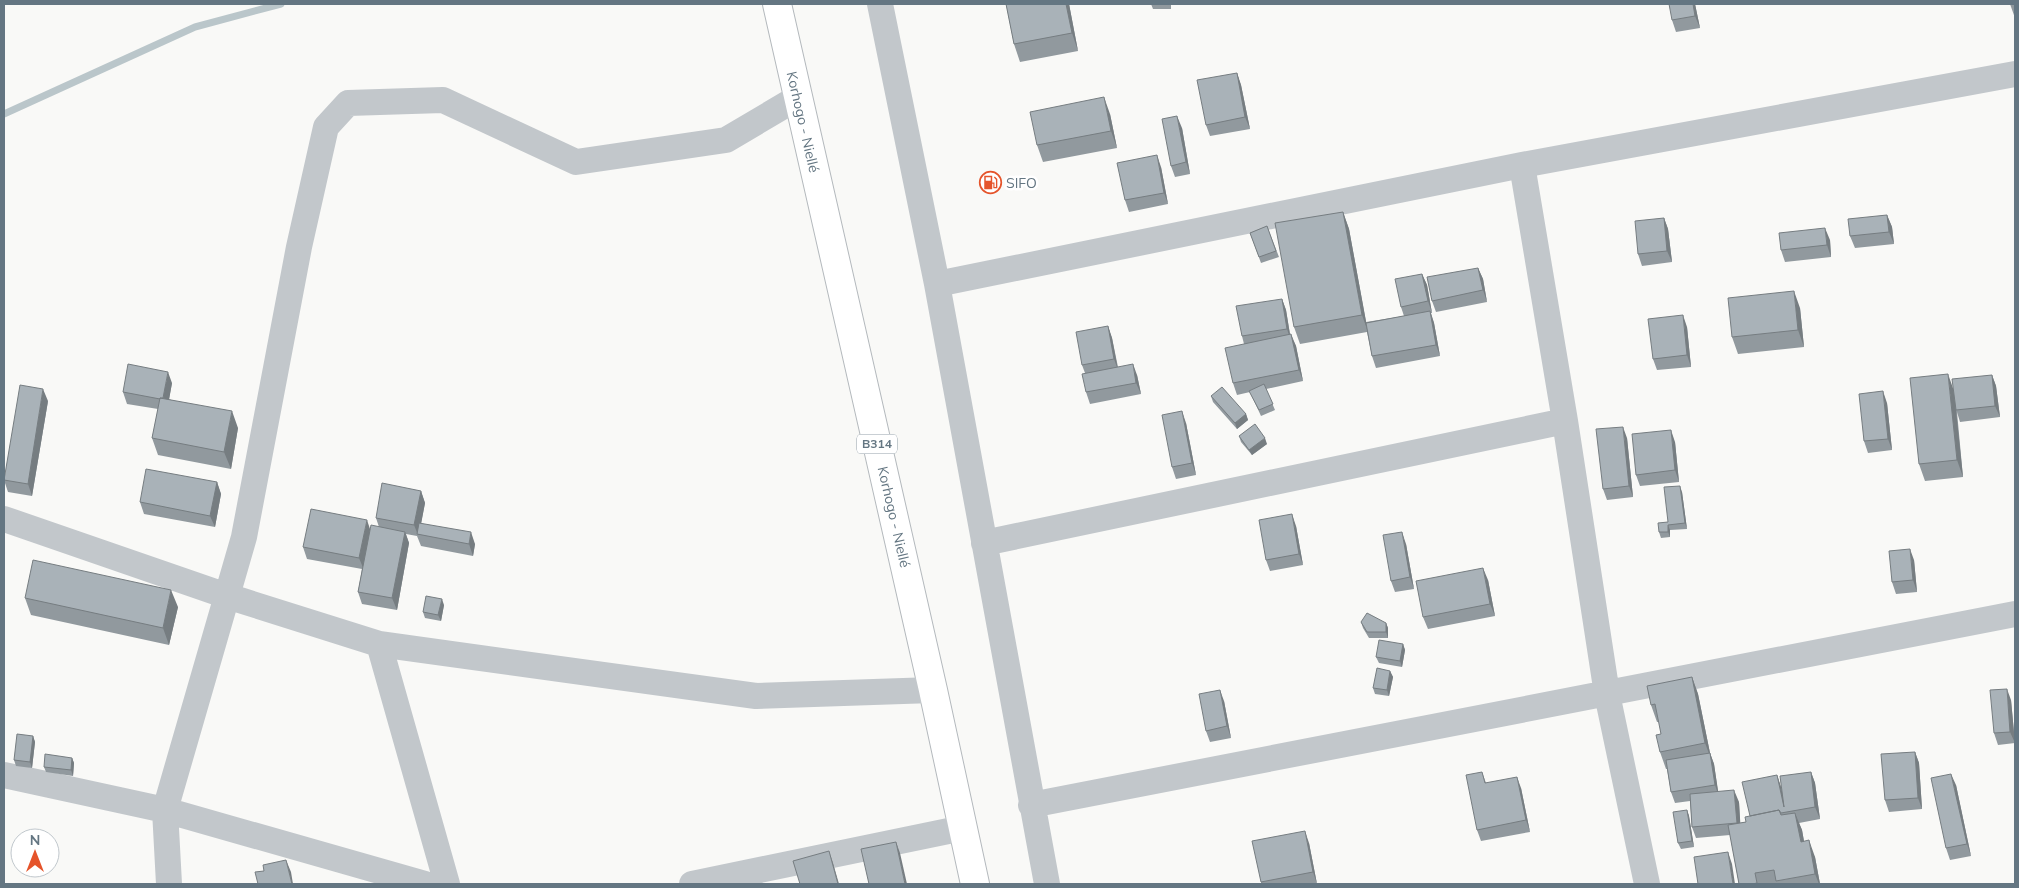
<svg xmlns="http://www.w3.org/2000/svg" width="2019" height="888" viewBox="0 0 2019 888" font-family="Mulish,sans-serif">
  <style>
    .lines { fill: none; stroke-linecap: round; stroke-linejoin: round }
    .stream { stroke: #bac6ca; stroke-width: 7 }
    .primary-casing { stroke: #b4b9bd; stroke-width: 30 }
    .street { stroke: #c2c7cb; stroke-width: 26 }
    .primary { stroke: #fff; stroke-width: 28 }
    .wall { fill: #91999e }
    .shaded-wall { fill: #767d81 }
    .building { fill: #a9b2b8; stroke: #767d81 }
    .labels { text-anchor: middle; stroke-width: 5; stroke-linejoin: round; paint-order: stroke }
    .shield { fill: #fff; stroke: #929fa8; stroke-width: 1 }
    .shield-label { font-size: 12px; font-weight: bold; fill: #647682 }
    .street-label { font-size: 14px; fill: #647682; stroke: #fff }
    .poi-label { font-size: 14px; fill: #647682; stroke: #fff; text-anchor: start }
  </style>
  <rect width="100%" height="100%" fill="#f9f9f7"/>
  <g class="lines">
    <path class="stream" d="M4 114 195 27 281 4"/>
    <defs>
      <path id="primary" d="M777 4 933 690 975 884"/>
    </defs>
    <use href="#primary" class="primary-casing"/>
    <path class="street" d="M880 4 937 284 1047 884
      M1522 165 1565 421 1607 694 1647 884
      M937 284 1522 165 2015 74
      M4 519 227 596 379 644 756 696 933 690
      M984 543 1565 421
      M379 644 447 884
      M4 775 165 810 425 884
      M1031 805 2015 614
      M169 884 165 810 244 537 299 247 326 127 348 103 443 100 576 162 726 140 797 98
      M692 884 963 828"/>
    <use href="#primary" class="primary"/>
  </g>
  <path class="wall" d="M1006 4H1069L1078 51 1020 62 1014 44Z
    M1151 4H1171V9H1153Z
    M1695 4 1700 28 1676 32 1672 20Z
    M2010 4H2015V18Z
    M1237 73 1241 85 1250 129 1210 136 1206 125Z
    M1110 114 1117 148 1043 162 1037 145Z
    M1182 128 1190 174 1175 177 1171 166Z
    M1161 167 1168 204 1129 212 1125 200Z
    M1343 212 1349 229 1366 322 1404 316 1401 307 1422 274 1427 285 1432 313H1431L1434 323 1440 356 1376 368 1372 356 1367 332 1300 344 1294 327Z
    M1887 215 1892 227 1894 244 1855 248 1850 236Z
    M1664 218 1668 229 1672 262 1642 266 1638 254Z
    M1267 226 1279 257 1261 263 1250 233Z
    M1830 240 1831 257 1785 262 1781 250Z
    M1478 268 1483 279 1487 302 1436 312 1432 301Z
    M1282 299 1286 310 1290 334 1296 346 1303 381 1266 389 1275 410 1261 416 1250 392 1237 395 1233 383 1244 344 1242 336Z
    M1800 308 1804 347 1738 354 1732 337Z
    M1108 326 1112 338 1118 367 1137 375 1141 394 1090 404 1086 392 1085 373 1082 365Z
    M1687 327 1691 367 1657 370 1653 359Z
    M1992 375 1996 386 2000 417 1960 422 1957 412 1963 477 1925 481 1919 464 1954 388Z
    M172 383 169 399 238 428 231 469 158 455 152 438 158 409 127 404 123 392Z
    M1211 396 1246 414 1248 420 1237 429 1213 402Z
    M48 401 32 496 8 492 4 480Z
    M1887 403 1892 450 1868 453 1864 441Z
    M1186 423 1196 475 1176 479 1172 467Z
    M1239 436 1267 444 1252 455 1241 442Z
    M1627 438 1633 497 1607 500 1603 489Z
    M1675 442 1679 482 1640 486 1636 475Z
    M217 482 221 494 215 527 144 514 140 502Z
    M421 491 425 503 421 523 475 544 473 556 421 546 417 536 406 534 409 543 397 610 362 604 358 592 362 569 307 559 303 547 379 527 376 518Z
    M1682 492 1687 529 1670 530V537L1661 538 1659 532 1668 522Z
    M1296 526 1303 565 1270 571 1266 560Z
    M1406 544 1414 589 1395 592 1391 581Z
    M1914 560 1917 592 1896 594 1892 582Z
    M1488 580 1495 616 1428 629 1423 617Z
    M25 598 178 607 169 645 31 615Z
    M444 605 441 621 425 618 423 612Z
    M1361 622 1386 623 1388 628V638H1369L1363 628Z
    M1403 644 1405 650 1402 667 1379 663 1376 657Z
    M1390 671 1393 677 1389 696 1375 694 1373 688Z
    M1692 677 1698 694 1710 753 1714 764 1718 792 1739 802 1740 823 1746 822 1777 775 1782 790 1811 772 1815 783 1820 819 1799 823 1802 830 1804 841 1815 857 1820 884H1739L1730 835 1696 838 1692 827 1690 801 1675 803 1671 792 1667 769H1666L1660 752 1661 734 1659 722H1657L1651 705Z
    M2011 700 2015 743 1998 745 1994 733Z
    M1224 701 1231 738 1210 742 1206 731Z
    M33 736 35 742 32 768 16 766 14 760Z
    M1915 752 1919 763 1922 809 1889 812 1885 800Z
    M72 758 74 763 73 776 46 772 44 767Z
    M1482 772 1486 783 1521 788 1530 832 1481 841 1477 830Z
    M1956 785 1971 856 1950 860 1946 848Z
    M1687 810 1689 816 1694 847 1681 849 1678 843Z
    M1309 843 1317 884H1261V882Z"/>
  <path class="shaded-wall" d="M1066 4H1069L1078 51 1072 33Z
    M1693 4H1695L1700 28 1695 16Z
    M1237 73 1241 85 1250 129 1245 117Z
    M1104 97 1110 114 1117 148 1111 131Z
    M1177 116 1182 128 1190 174 1186 162Z
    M1157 155 1161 167 1168 204 1164 193Z
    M1343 212 1349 229 1368 332 1362 315Z
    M1887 215 1892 227 1894 244 1889 232Z
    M1664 218 1668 229 1672 262 1667 251Z
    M1825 228 1830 240 1831 257 1827 245Z
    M1478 268 1483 279 1487 302 1483 290Z
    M1422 274 1427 285 1432 313 1428 301Z
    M1794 291 1800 308 1804 347 1798 330Z
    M1282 299 1286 310 1291 341 1287 329Z
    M1430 311 1434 323 1440 356 1436 345Z
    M1683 315 1687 327 1691 367 1687 355Z
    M1108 326 1112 338 1118 370 1114 359Z
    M1291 334 1296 346 1303 381 1299 370Z
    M1133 364 1137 375 1141 394 1136 383Z
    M168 372 172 383 167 411 163 399Z
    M1948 374 1954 391 1963 477 1957 460Z
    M1992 375 1996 386 2000 417 1995 406Z
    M43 389 48 401 32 496 28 484Z
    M1883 391 1887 403 1892 450 1888 439Z
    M232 411 238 428 231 469 224 452Z
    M1182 411 1186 423 1196 475 1192 463Z
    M1246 414 1248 420 1237 429 1235 423Z
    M1623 427 1627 438 1633 497 1629 486Z
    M1671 430 1675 442 1679 482 1675 470Z
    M1265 438 1267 444 1252 455 1249 450Z
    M217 482 221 494 215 527 210 516Z
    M1680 486 1682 492 1687 529 1685 523Z
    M421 491 425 503 419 535H418L414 525Z
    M1292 514 1296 526 1303 565 1299 554Z
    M367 520 371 532 364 570 359 558Z
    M1668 525 1670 530V537L1668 532Z
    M405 532 409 543 397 610 392 598Z
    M471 532 475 544 473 556 469 544Z
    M1402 532 1406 544 1414 589 1410 577Z
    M1910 549 1914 560 1917 592 1913 580Z
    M1483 568 1488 580 1495 616 1490 604Z
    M171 590 178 607 169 645 163 628Z
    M442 599 444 605 441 621 438 615Z
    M1386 623 1388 628V638L1386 632Z
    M1403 644 1405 650 1402 667 1400 661Z
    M1390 671 1393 677 1389 696 1387 690Z
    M1692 677 1698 694 1710 753 1714 764 1719 797 1715 785 1711 759 1705 743Z
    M2007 689 2011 700 2015 743 2010 732Z
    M1220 690 1224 701 1231 738 1227 726Z
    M33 736 35 742 32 768 30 762Z
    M1915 752 1919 763 1922 809 1918 798Z
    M72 758 74 763 73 776 71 770Z
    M1811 772 1815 783 1820 819 1815 807Z
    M1951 774 1956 785 1971 856 1967 844Z
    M1777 775 1781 787 1786 812 1784 807Z
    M1517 777 1521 788 1530 832 1526 820Z
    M1734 790 1739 802 1741 834 1737 823Z
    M1687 810 1689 816 1694 847 1692 841Z
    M1795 813 1802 830 1807 859 1801 842Z
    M1305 831 1309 843 1317 884 1313 872Z
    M1809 840 1815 857 1820 884H1819L1815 874Z
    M896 842 900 853 907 884H905Z
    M829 851 833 863 839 884H838Z
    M1728 852 1732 864 1735 884H1733Z
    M286 860 291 872 293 884H292Z"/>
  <path class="building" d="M1006 4H1066L1072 33 1014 44Z
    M1669 4H1693L1695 16 1672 20Z
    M1237 73 1245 117 1206 125 1197 80Z
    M1104 97 1111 131 1037 145 1030 112Z
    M1177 116 1186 162 1171 166 1162 119Z
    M1157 155 1164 193 1125 200 1117 163Z
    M1343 212 1362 315 1294 327 1275 223Z
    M1887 215 1889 232 1850 236 1848 219Z
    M1664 218 1667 251 1638 254 1635 221Z
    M1267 226 1276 251 1259 257 1250 233Z
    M1825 228 1827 245 1781 250 1779 233Z
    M1478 268 1483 290 1432 301 1427 277Z
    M1422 274 1428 301 1401 307 1395 279Z
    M1794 291 1798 330 1732 337 1728 298Z
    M1282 299 1287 329 1242 336 1236 306Z
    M1430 311 1436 345 1372 356 1366 323Z
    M1683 315 1687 355 1653 359 1648 319Z
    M1108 326 1114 359 1082 365 1076 332Z
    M1291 334 1299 370 1233 383 1225 348Z
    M128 364 168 372 163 398H160V399L123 392Z
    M1133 364 1136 383 1086 392 1082 374Z
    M1948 374 1957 460 1919 464 1910 378Z
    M1992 375 1995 406 1956 410 1952 379Z
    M1264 384 1273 404 1259 410 1249 391Z
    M20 385 43 389 28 484 4 480Z
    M1222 387 1246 414 1235 423 1211 396Z
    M1883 391 1888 439 1864 441 1859 394Z
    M160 398 232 411 224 452 152 438Z
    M1182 411 1192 463 1172 467 1162 415Z
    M1255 424 1265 438 1249 450 1239 436Z
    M1623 427 1629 486 1603 489 1596 429Z
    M1671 430 1675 470 1636 475 1632 434Z
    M146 469 217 482 210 516 140 502Z
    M382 483 421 491 414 525 376 518Z
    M1680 486 1685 523 1668 525V532H1659L1658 523 1668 522 1664 487Z
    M311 509 367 520 359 558 303 547Z
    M1292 514 1299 554 1266 560 1259 520Z
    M419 523 471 532 469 544 417 534Z
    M371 525 405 532 392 598 358 592Z
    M1402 532 1410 577 1391 581 1383 535Z
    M1910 549 1913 580 1892 582 1889 551Z
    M33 560 171 590 163 628 25 598Z
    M1483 568 1490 604 1423 617 1416 581Z
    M426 596 442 599 438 615 423 612Z
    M1367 613 1386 623V632H1367L1361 622Z
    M1379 640 1403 644 1400 661 1376 657Z
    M1377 668 1390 671 1387 690 1373 688Z
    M1692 677 1705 743 1660 752 1656 735 1661 734 1655 704 1651 705 1647 686Z
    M2007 689 2010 732 1994 733 1990 690Z
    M1220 690 1227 726 1206 731 1199 694Z
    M17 734 33 736 30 762 14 760Z
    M1915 752 1918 798 1885 800 1881 754Z
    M1710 753 1715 785 1671 792 1666 760Z
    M45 754 72 758 71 770 44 767Z
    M1482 772 1485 783 1517 777 1526 820 1477 830 1466 775Z
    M1811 772 1815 807 1781 813 1779 810 1750 816 1742 782 1777 775 1784 807 1780 776Z
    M1951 774 1967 844 1946 848 1931 778Z
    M1734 790 1737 823 1692 827 1690 794Z
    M1687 810 1692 841 1678 843 1673 812Z
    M1779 810 1781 815 1795 813 1801 842 1809 840 1815 874 1776 881 1774 870 1755 873 1757 883 1752 884H1739L1728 825 1746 822 1745 817Z
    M1305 831 1313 872 1261 882 1252 841Z
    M896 842 905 884H869L861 849Z
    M829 851 838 884H800L793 861Z
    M1728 852 1733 884H1698L1694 857Z
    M286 860 292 884H258L255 872 264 871 263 865Z"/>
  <defs>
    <symbol id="fuel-ring" viewBox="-11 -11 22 22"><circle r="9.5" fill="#fff" stroke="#e5542b" stroke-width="1.5"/><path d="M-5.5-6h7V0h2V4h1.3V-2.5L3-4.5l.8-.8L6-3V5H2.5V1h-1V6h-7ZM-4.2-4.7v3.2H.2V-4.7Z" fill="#e5542b"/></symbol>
  </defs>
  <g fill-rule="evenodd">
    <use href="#fuel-ring" x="978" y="170" width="25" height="25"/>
  </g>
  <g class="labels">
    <rect class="shield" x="857" y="434.5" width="40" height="19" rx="4"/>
    <g class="shield-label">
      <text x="877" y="448">B314</text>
    </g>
    <g class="street-label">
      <text transform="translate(803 122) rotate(77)" y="5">Korhogo - Niellé</text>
      <text transform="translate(894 517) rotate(77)" y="5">Korhogo - Niellé</text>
    </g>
    <g class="poi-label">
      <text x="1006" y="188">SIFO</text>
    </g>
  </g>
  <rect width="2019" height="888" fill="none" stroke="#647682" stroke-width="10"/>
  <g transform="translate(35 853)"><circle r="24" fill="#ffffff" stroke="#c1c8cd"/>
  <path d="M0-4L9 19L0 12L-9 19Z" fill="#e5542b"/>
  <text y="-8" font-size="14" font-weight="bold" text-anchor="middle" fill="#647682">N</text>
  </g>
</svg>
